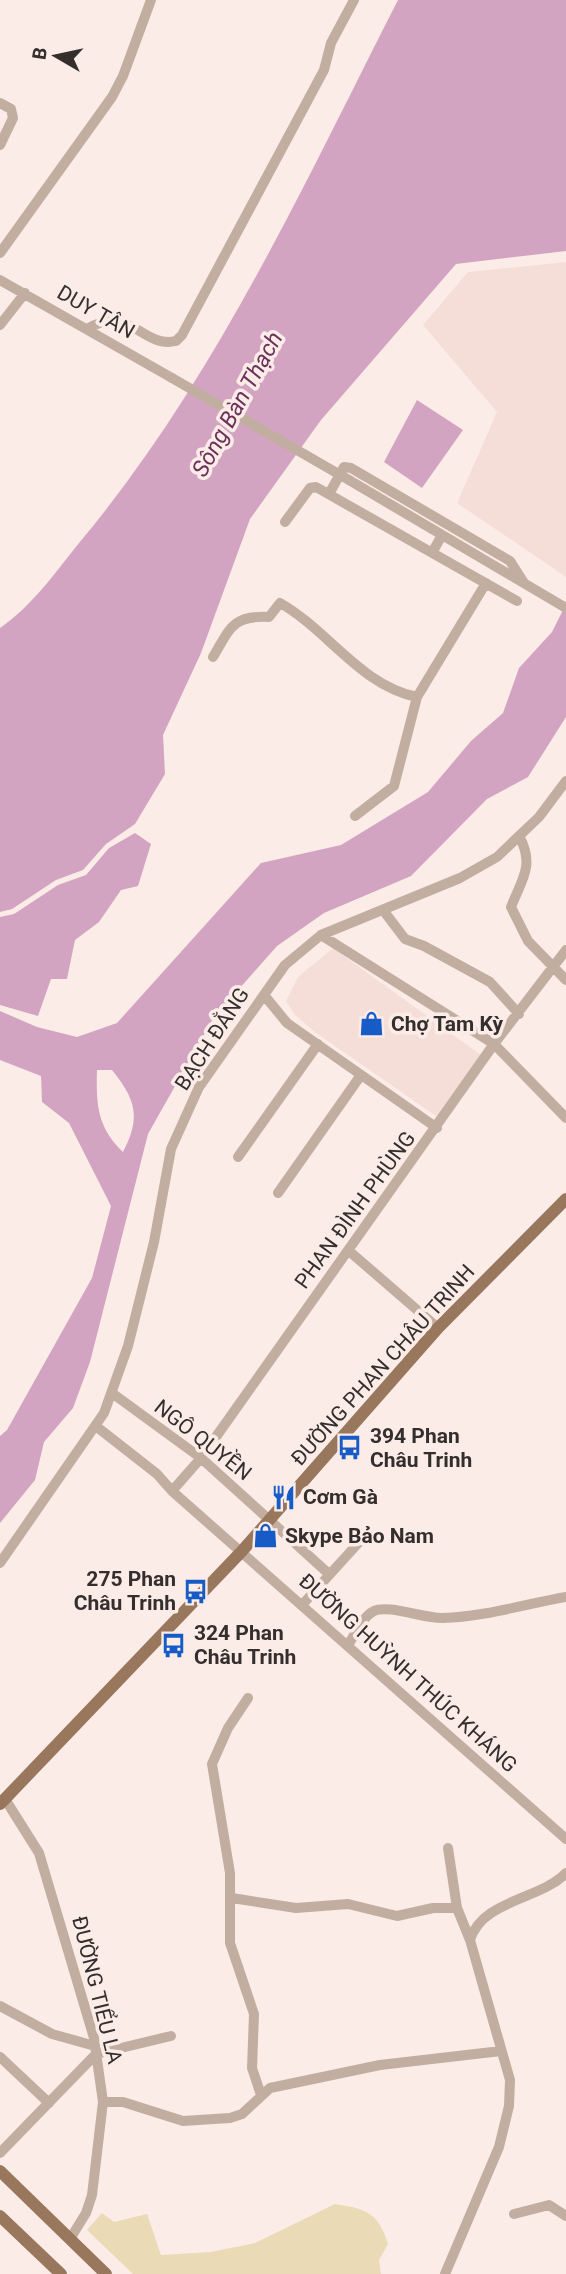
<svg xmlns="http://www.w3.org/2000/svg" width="566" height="2274" viewBox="0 0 566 2274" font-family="Roboto,sans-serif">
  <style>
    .built { fill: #f6ded8 }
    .green { fill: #eadab6 }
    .water { fill: #d2a4c1; fill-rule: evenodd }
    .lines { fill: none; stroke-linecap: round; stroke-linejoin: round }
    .minor { stroke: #c2aea0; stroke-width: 10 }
    .major { stroke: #99775d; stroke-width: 12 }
    .minor-bridge { stroke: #c2aea0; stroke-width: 10 }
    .labels { text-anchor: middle; stroke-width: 7; stroke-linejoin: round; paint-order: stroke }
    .street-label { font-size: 21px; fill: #342e2d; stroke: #fbece8 }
    .poi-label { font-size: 21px; font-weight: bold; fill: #342e2d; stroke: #fbece8; text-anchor: start }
    .water-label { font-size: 23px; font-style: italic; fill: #6a325a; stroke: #fbece8 }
  </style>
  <rect width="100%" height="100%" fill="#fbece8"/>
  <path class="built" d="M566 262V577L457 503 497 412 423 325 468 272Z
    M333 948 481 1055 436 1116 316 1033 294 1014 286 1001 298 977Z"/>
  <path class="green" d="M335 2204C366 2209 378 2212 388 2244L379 2260 381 2274H133L87 2230 102 2213 114 2222 147 2214 161 2255 211 2252 255 2243Z"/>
  <path class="water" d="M398 0H566V251L456 264 321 420 250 519 201 653 163 735 165 774 135 824 106 844 83 870 56 880 12 909 0 912V628C32 606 55 573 79 543 214 382 303 186 398 0Z
    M417 400 463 430 422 488 384 462Z
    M566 604V717L528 777 487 799 411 876 324 913 277 946 214 1017 148 1134 90 1362 73 1408 44 1442 35 1480 0 1523V1436L7 1430 92 1278 111 1206 69 1123 42 1102 41 1076 0 1060V1011L37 1027 77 1037 117 1023 261 863 341 845 428 792 471 741 503 713 519 668 552 632ZM97 1070H112C136 1100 141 1117 123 1152 97 1127 96 1104 97 1070Z
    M135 833 151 844 138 886 121 890 99 922 75 940 67 979H51L38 1016 0 1005V917L14 914 58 885 86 875 109 848Z"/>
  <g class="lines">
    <path class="minor" d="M0 103 11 109 13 118 0 145
      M0 253 112 97 123 76 151 0
      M0 280 172 378
      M0 325 25 293
      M87 329C130 303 142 349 176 341L182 335 324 70 331 43 354 0
      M349 480 566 608
      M329 494 344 467 351 468 510 561 524 583
      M285 522 310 488 316 487 517 601
      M432 553 442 535
      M213 657C230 629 232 615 269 617L280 603C328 630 361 686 417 697
      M355 816 394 786 417 697 486 583
      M519 836C535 865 522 879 511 907L528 941 566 980
      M383 910 405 939 424 946 490 982 519 1014
      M321 935 494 1044 566 1118
      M264 995 287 1023 437 1128
      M238 1157 318 1044
      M278 1193 361 1075
      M349 1251 438 1328
      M112 1393 201 1458 329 1574
      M97 1427 157 1474 172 1491 566 1839
      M172 1491 201 1458 494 1044 566 950
      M0 1563 104 1413 128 1346 154 1242 171 1149 199 1087 285 965 321 935 460 878 497 857 539 817 566 781
      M302 1605 361 1540
      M348 1645C355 1635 362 1617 374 1611 388 1604 425 1619 443 1618 483 1617 526 1604 566 1597
      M248 1698 228 1728 212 1764 230 1873V1943L254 2014 252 2068 261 2095
      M5 1799 39 1853 94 2038 103 2102 92 2195 86 2213 70 2239
      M448 1848 457 1908 470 1940
      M232 1898 296 1908 348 1904 397 1916 433 1908H457
      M0 2006 52 2034 95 2046
      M0 2057 49 2103
      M103 2102H123L183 2121 230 2118 242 2114 270 2088 380 2065 501 2051
      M0 2153 96 2054 171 2036
      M514 2214 549 2205 566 2216
      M445 2274 499 2147 509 2106 510 2080 470 1940C482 1900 540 1900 566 1873"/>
    <path class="major" d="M0 1804 242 1551 438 1328 566 1199
      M0 2171 106 2274
      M0 2216 61 2274"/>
    <path class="minor-bridge" d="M172 378 349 480"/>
  </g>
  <defs>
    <symbol id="shop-bare" viewBox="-9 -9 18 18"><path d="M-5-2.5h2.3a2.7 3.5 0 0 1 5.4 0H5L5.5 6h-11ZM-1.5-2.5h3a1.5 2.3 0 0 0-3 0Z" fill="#165bc6" stroke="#fbece8" stroke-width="2.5" paint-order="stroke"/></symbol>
    <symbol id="bus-bare" viewBox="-9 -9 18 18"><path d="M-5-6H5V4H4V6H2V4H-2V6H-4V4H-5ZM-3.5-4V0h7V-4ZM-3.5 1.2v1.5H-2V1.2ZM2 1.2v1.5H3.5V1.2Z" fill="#165bc6" stroke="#fbece8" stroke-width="2.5" paint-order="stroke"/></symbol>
    <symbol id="restaurant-bare" viewBox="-9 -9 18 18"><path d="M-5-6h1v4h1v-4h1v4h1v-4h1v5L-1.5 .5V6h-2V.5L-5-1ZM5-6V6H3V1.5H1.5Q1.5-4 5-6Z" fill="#165bc6" stroke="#fbece8" stroke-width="2.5" paint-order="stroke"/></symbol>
  </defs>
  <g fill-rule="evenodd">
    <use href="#shop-bare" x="354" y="1006" width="35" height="35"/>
    <use href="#bus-bare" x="332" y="1430" width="35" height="35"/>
    <use href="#restaurant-bare" x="266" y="1480" width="35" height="35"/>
    <use href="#shop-bare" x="248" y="1518" width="35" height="35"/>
    <use href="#bus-bare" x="178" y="1574" width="35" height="35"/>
    <use href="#bus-bare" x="156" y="1628" width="35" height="35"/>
  </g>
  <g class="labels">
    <g class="street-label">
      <text transform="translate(96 312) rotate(30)" y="7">DUY TÂN</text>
      <text transform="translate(212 1039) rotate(-57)" y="7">BẠCH ĐẰNG</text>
      <text transform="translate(355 1210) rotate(-54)" y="7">PHAN ĐÌNH PHÙNG</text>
      <text transform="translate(383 1365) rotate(-48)" y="7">ĐƯỜNG PHAN CHÂU TRINH</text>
      <text transform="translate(203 1440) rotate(38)" y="7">NGÔ QUYỀN</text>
      <text transform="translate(408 1673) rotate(42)" y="7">ĐƯỜNG HUỲNH THÚC KHÁNG</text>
      <text transform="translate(97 1990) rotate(76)" y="7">ĐƯỜNG TIỂU LA</text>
    </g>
    <g class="poi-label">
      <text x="391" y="1031">Chợ Tam Kỳ</text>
      <text x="370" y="1443">394 Phan<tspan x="370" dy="24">Châu Trinh</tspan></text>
      <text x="303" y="1504">Cơm Gà</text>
      <text x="285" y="1543">Skype Bảo Nam</text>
      <text x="176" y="1586" text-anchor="end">275 Phan<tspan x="176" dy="24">Châu Trinh</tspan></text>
      <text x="194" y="1640">324 Phan<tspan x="194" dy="24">Châu Trinh</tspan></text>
    </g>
    <g class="water-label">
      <text transform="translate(237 404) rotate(-61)" y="8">Sông Bàn Thạch</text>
    </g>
  </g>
  <g transform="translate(56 56) rotate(279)" stroke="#fbece8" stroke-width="5" paint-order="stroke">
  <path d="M0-5L12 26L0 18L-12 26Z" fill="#342e2d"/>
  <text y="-10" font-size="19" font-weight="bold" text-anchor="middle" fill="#342e2d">B</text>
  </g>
</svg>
